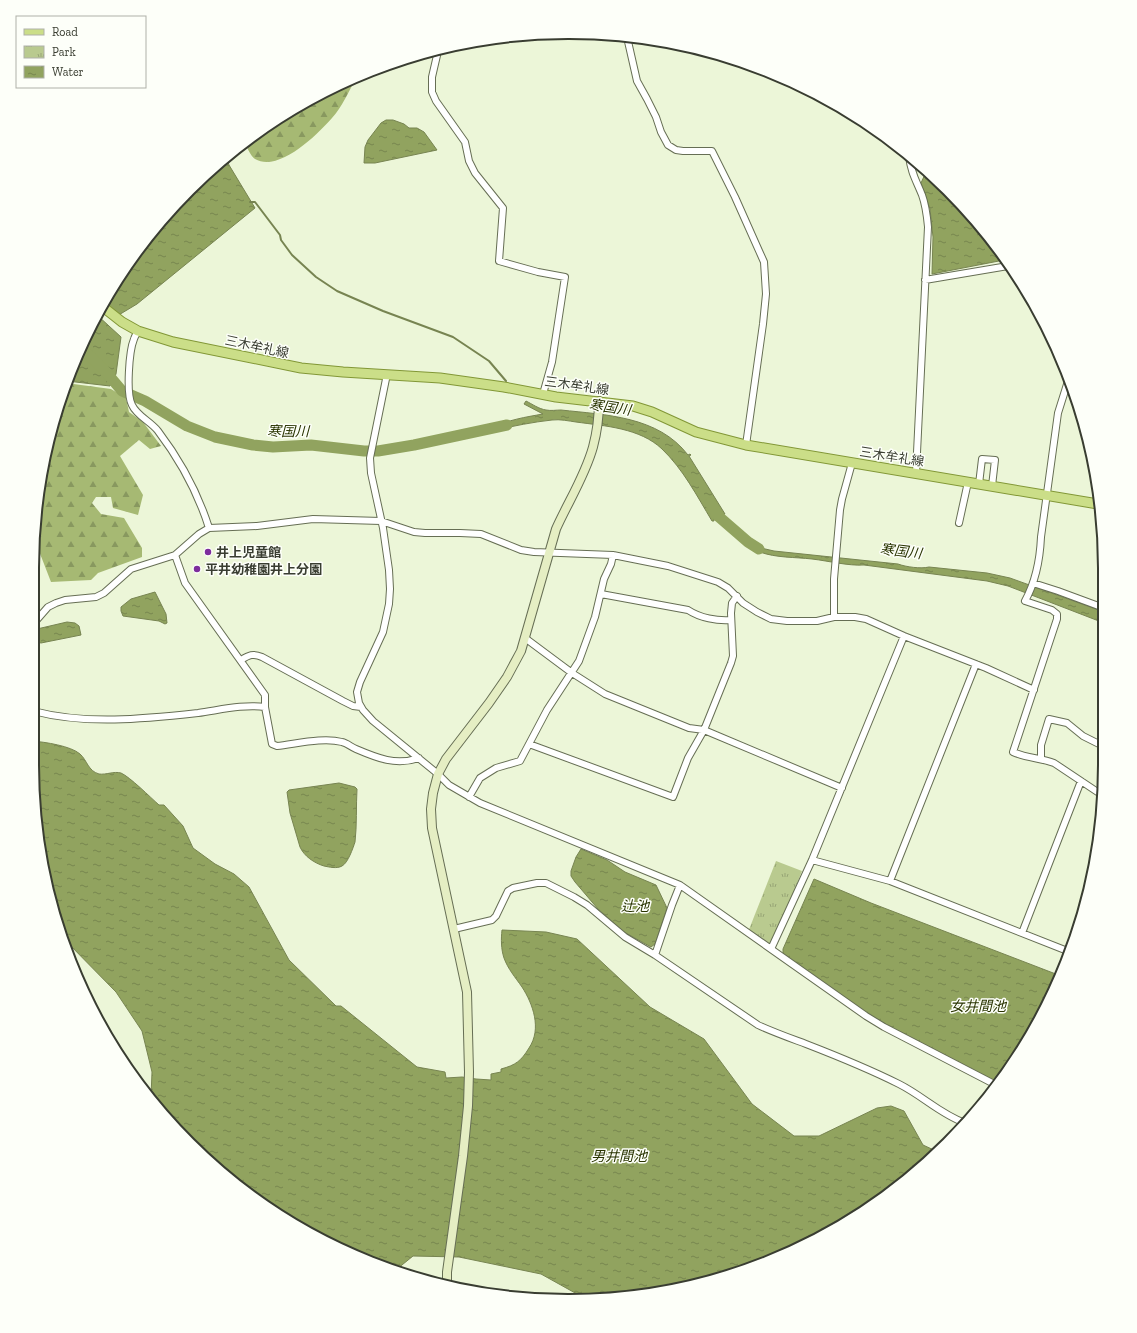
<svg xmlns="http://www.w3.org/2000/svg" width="1137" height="1333" viewBox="0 0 1137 1333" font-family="'Zilla Slab','Noto Sans JP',serif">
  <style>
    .forest { fill: url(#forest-firs) }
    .park { fill: url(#park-tufts) }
    .water { fill: url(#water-ripples); stroke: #778451 }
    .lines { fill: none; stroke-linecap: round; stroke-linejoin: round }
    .stream { stroke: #778451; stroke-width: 2 }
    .river { stroke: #91a35f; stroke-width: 11 }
    .street-casing { stroke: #666e54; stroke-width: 8 }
    .secondary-casing { stroke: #666e54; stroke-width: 10 }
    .primary-casing { stroke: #829736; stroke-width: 11 }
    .street { stroke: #fff; stroke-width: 6 }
    .secondary { stroke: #e5eec3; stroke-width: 8 }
    .primary { stroke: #cbde88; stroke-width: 9 }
    .poi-dot { fill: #7d2d9d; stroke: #fdfff9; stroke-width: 1.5 }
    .labels { text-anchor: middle; stroke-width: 3; stroke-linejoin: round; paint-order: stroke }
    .street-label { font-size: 13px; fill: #393d31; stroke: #fdfff9 }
    .poi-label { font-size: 13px; font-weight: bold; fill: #393d31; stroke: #fdfff9; text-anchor: start }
    .water-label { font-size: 14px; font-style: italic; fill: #293400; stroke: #fdfff9 }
    .rim { fill: none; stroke: #393d31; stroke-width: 2 }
  </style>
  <defs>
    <pattern id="forest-firs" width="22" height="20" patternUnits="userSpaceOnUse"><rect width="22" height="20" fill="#a6b973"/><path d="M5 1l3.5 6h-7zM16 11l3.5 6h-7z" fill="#88985f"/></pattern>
    <pattern id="park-tufts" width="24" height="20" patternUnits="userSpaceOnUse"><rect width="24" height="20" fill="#b9ca8f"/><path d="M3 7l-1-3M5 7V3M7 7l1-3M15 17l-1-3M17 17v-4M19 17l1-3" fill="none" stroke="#97a575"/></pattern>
    <pattern id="water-ripples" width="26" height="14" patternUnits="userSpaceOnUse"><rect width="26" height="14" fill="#91a35f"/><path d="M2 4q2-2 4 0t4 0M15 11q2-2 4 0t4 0" fill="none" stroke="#77864f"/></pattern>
  </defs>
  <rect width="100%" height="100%" fill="#ecf6d8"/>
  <path class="forest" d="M356 78C349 91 342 107 332 118 318 134 279 173 255 159 250 155 248 149 245 143L300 104Z
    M66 383 111 389 126 398 129 412 143 422 161 446 150 449 139 440 120 456 143 495 138 515 113 508 111 497H96L92 503 101 514 124 518 142 548V557L98 573 91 580 51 582 39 551H36L37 499 60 396Z"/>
  <path class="park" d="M776 861 802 871 771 948 748 932Z"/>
  <path class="water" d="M386 120H393L404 124 409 128H417L424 132 437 150 375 163H364L365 147 368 140 381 123Z
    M226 157 229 165 255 208 137 304 117 316 104 305 143 242 215 165Z
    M926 172 972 215 1004 260 932 274 933 237 930 209 921 183Z
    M97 315 121 337 116 374 110 386 67 381 87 331Z
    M526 401C532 404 539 409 546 410 551 411 556 410 561 410 606 415 658 416 688 455L690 454 691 455 689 456 725 514 720 515 714 519V521H712C697 496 683 469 662 449 640 428 605 426 576 422 569 421 560 419 552 420 533 422 514 426 495 430L492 428C507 420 526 417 543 414L524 404Z
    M748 542H750L761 548 774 551 898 564C906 567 921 569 929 567L987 573 1010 578 1104 612V623L1008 586 987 581 864 565C848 566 829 561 812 559 795 557 776 558 760 552 755 551 751 548 747 544Z
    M155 592 166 614 167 623 165 624 159 621 123 616 121 611V607L131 599Z
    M67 622 75 623 79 626 81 635 41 643 34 641 37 629Z
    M32 741C45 742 71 746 80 754 87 760 88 771 99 774 106 775 114 771 121 773 130 777 150 797 159 805H164L183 826 193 848 215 864 234 874 249 887 289 960 336 1006H341L417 1067 445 1072 446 1078 462 1077 476 1079 491 1080V1074L501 1072V1069C516 1065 521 1061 529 1048 542 1029 533 1004 522 987 515 977 508 969 504 958 501 949 501 939 502 930L546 932 577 939 650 1007 704 1039 752 1104 794 1136H819L877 1108 891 1106 904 1111 923 1145 936 1151H939L837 1229 741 1272 604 1300 586 1299 541 1274 459 1257 413 1256 397 1269 363 1260 270 1210 165 1118 151 1097 152 1072 142 1031 116 992 64 939 50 903 32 765Z
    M339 783 355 787 357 789C356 805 357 826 355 842 353 848 348 863 342 866 337 869 329 867 324 866 314 863 304 856 300 847L290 813 287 792 289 790Z
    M581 849 607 860 625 872 656 885 667 908 655 944 651 947 624 932 598 909 575 882 571 876V871L576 857Z
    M814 879 871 903 1061 976 1015 1062 998 1083 886 1026 866 1014 783 954V949Z"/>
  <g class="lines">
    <path class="stream" d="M250 202H255L280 235 281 240 292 255 316 277 337 291 383 311 453 337 489 361 506 381"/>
    <path class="river" d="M80 349 90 356 106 372 122 391 145 401 187 426 215 437 253 445 273 447 311 445 364 451H378L414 445 507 425
      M710 503 718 516 748 542 759 549"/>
    <defs>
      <path id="street" d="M627 37 637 81 647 99 656 117 661 132 668 145 676 150 683 151H712L735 197 764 262 766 294 763 324 746 445
        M438 51 432 77V92L436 101 465 142 469 161 475 173 503 208 499 261 538 272 565 277 552 362 543 394
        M909 156C911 173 916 180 922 195 926 206 927 216 928 227L916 473
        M925 280 1008 266
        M138 331C137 333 135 336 134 339 129 351 126 394 132 405 137 416 150 421 158 431 180 460 198 493 209 528
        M387 374 370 458 371 473 383 528 389 570 390 589 389 604 383 632 360 682 357 692 359 703 363 710 373 721 438 774 449 785 480 803 680 885 866 1016 884 1027 996 1085
        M1069 378 1058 413 1041 537C1040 559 1036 581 1025 601L1052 610 1057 614V619L1013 752C1026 758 1041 758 1054 763L1102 795
        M979 484 982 459 995 460 992 486
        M959 523 968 482
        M175 555 185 583 265 695V707L272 744 277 746C296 744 323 737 342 742 347 743 351 747 356 749 377 758 396 766 419 758
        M1033 583 1058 591 1104 608
        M601 594 688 610C700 618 717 621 731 620
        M834 617V579L840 510 842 499 852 463
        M34 623 48 607 56 603 65 600 96 597 104 593 131 569 175 555 199 534 209 528 257 526 313 519 381 521 414 532 425 533H460L481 534 521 550 534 552 613 555 668 566 718 582 728 588 743 603 757 612 771 619 787 621H817L834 617H855L866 619 904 636 986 668 1034 690
        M525 638 572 673 605 694 689 728 704 730 842 788
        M241 660C249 655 253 653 262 657L343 701 353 706 361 707
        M33 711C86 725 143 719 198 713 220 710 243 704 265 707
        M529 744 673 797 688 758 704 730 731 663 733 656 731 613 732 603 737 596
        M1041 759V745L1049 719 1067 723 1083 736 1105 747
        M469 797 480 778 496 768 520 761 547 710 579 661 595 617 604 579 611 564 613 555
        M812 860 890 881 1070 952
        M890 881 976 664
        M454 929 492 920 496 916 508 891 513 888 537 883H546L574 897 587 905 625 937 655 955 758 1025C773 1032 790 1038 806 1044 837 1056 869 1069 899 1084 923 1096 940 1114 965 1123
        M1022 933 1081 781
        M771 949 812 860 904 636
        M655 955 672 905 680 885"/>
      <path id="secondary" d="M447 1283V1272L463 1156 468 1106 469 1072 467 992 432 828 431 809 433 793 438 774 446 759 489 703 507 677 521 651 556 529C568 502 585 476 593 447 597 432 599 417 599 401"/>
      <path id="primary" d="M103 307 122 322 138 331 173 342 301 368 343 372 440 378 504 387 556 397 633 406 652 412 696 432 746 445 1098 504"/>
    </defs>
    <use href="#street" class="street-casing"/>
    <use href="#secondary" class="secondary-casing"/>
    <use href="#primary" class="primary-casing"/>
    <use href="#street" class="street"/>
    <use href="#secondary" class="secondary"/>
    <use href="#primary" class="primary"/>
  </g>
  <g class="poi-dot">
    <circle cx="208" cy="552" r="4"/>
    <circle cx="197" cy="569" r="4"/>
  </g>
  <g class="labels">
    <g class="street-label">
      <text transform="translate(257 346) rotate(12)" y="5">三木牟礼線</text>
      <text transform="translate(577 385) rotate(8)" y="5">三木牟礼線</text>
      <text transform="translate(892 456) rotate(9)" y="5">三木牟礼線</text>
    </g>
    <g class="poi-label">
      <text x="216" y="557">井上児童館</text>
      <text x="205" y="574">平井幼稚園井上分園</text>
    </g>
    <g class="water-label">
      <text transform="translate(610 407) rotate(8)" y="5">寒国川</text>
      <text transform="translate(288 431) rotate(1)" y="5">寒国川</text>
      <text transform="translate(901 551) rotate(7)" y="5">寒国川</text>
      <text x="635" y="911">辻池</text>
      <text x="978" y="1011">女井間池</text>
      <text x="619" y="1161">男井間池</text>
    </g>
  </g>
  <path d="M0 0H1137V1333H0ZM568 39H569A529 529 0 0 1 1098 568V765A529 529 0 0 1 569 1294H568A529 529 0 0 1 39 765V568A529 529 0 0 1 568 39Z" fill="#fdfff9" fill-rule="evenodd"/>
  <path class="rim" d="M568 39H569A529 529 0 0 1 1098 568V765A529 529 0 0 1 569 1294H568A529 529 0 0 1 39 765V568A529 529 0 0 1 568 39Z"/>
  <rect x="16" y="16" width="130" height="72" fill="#fdfff9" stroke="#afb1a9"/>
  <rect x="24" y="29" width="20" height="6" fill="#cbde88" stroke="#afb1a9"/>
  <text x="52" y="36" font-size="12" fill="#393d31">Road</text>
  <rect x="24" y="46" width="20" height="12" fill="url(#park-tufts)" stroke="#afb1a9"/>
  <text x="52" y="56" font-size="12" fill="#393d31">Park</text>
  <rect x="24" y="66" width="20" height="12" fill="url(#water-ripples)" stroke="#afb1a9"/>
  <text x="52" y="76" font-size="12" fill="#393d31">Water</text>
</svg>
